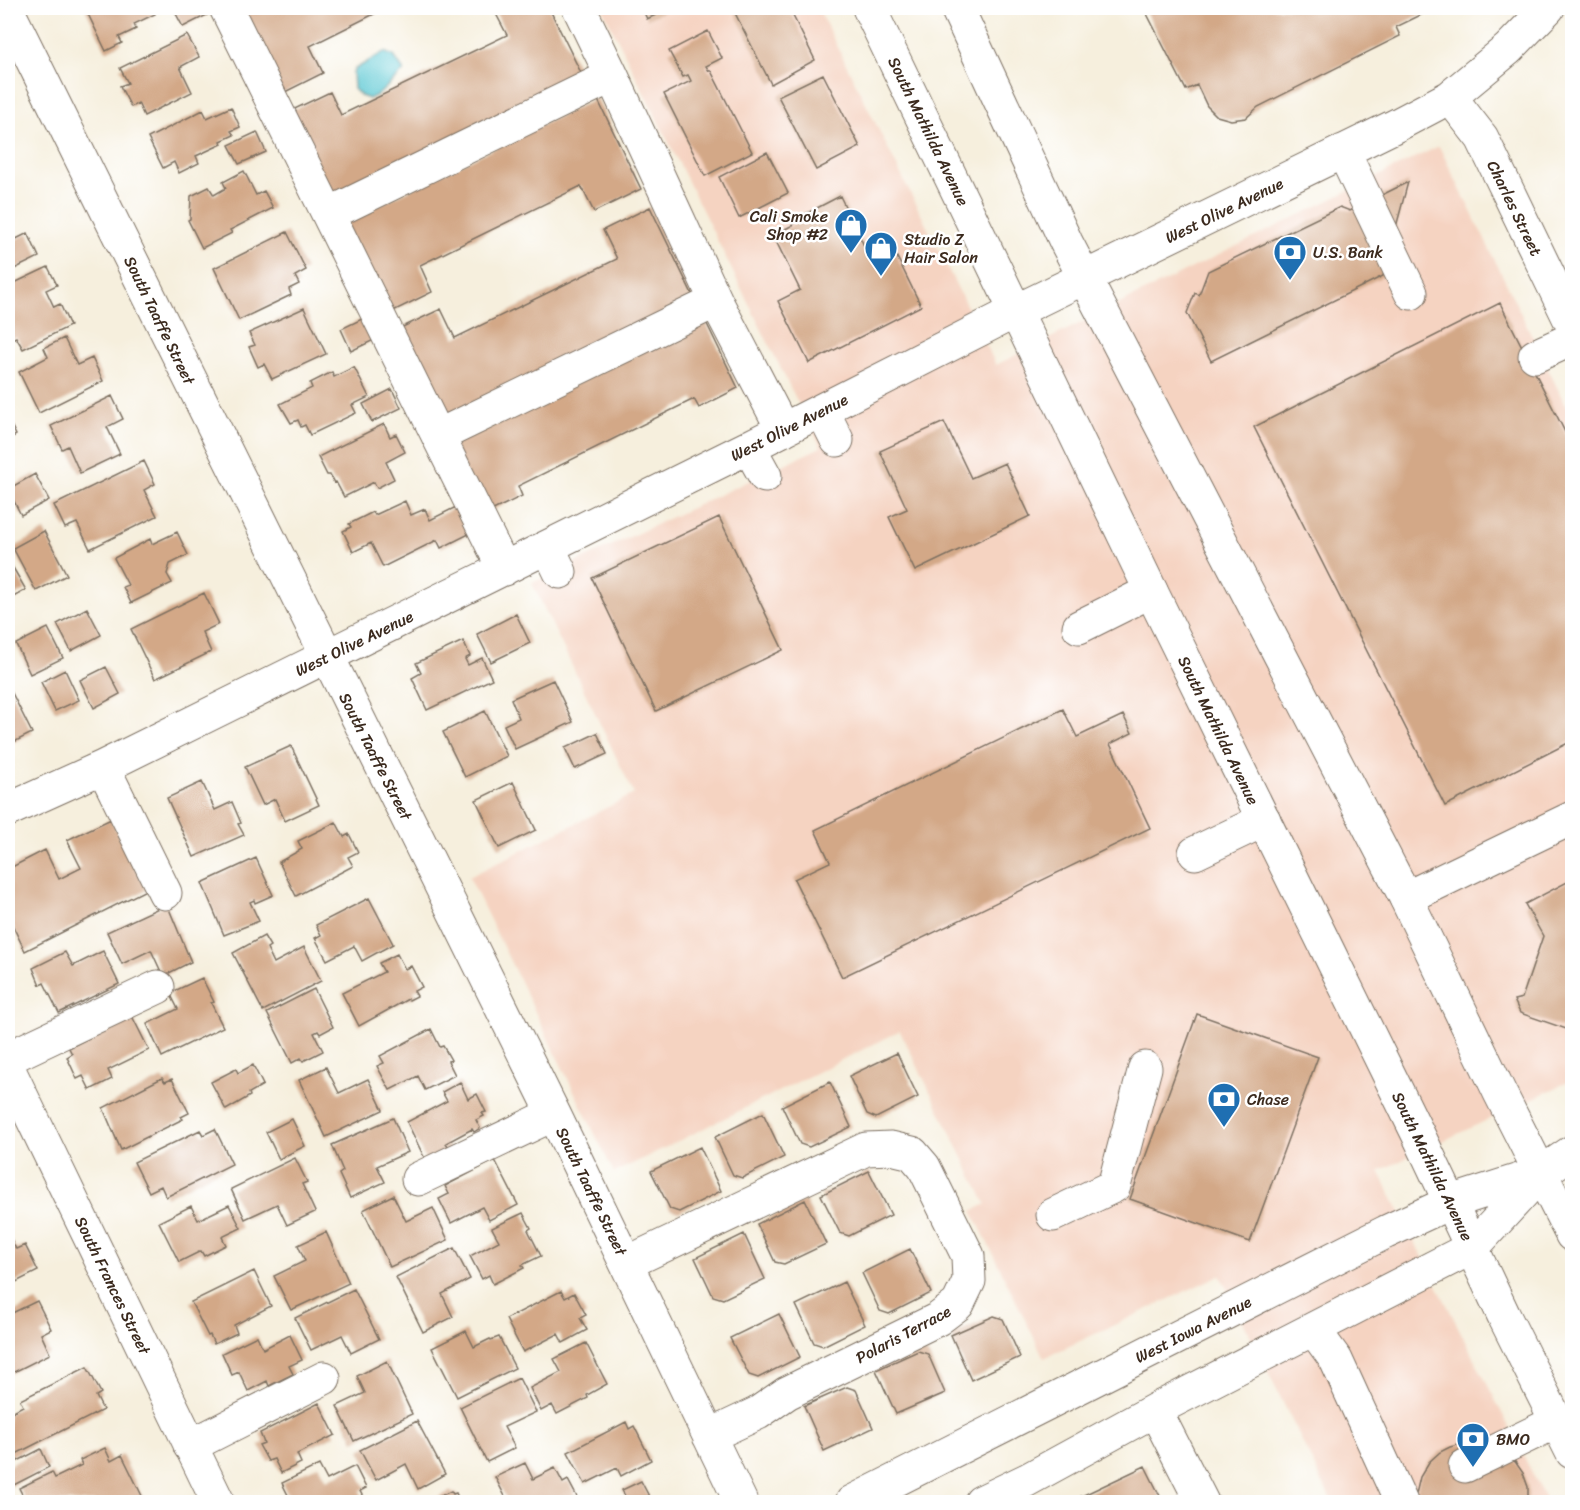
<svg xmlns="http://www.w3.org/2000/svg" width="1580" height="1510" viewBox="0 0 1580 1510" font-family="Sriracha,sans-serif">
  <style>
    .built { fill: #f5d3c1 }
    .water { fill: #5dc9d4; stroke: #4c7a79; stroke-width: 1.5 }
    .building { fill: #d3a887 }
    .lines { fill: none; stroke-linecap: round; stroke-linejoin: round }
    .minor-casing { stroke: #7c6f61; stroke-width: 35 }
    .major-casing { stroke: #7c6f61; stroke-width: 35 }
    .minor { stroke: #fff; stroke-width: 33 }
    .major { stroke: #fff; stroke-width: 33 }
    .labels { text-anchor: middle; stroke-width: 5; stroke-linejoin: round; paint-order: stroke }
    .street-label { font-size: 16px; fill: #3b2a1e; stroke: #fff }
    .poi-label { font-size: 16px; fill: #3b2a1e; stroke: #fff; text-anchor: start }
  </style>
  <rect width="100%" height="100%" fill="#fff"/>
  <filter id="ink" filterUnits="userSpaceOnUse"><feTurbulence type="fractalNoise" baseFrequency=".0167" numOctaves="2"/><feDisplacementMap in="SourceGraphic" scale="12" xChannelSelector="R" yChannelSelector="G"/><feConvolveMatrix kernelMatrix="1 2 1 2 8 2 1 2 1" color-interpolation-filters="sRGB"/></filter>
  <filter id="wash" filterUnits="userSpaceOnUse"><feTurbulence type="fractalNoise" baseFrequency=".008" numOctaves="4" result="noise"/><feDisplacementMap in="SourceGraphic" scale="24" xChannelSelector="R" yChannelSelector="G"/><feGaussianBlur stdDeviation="1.35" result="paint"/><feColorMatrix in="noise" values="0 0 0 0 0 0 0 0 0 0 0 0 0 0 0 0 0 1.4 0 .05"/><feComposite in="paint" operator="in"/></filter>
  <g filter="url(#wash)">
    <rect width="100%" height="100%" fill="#f6efdd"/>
    <path class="built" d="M602 8H818L996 365 1439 146 1572 418V1080L1379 1171 1547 1502H1332L1220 1275 1044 1358 972 1211 986 1204 900 1031 614 1173 469 877 634 794 532 583 821 447 791 389Z"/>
    <path class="water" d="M384 52 394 56 404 71 379 94 369 99 361 96 354 89 353 73 355 69Z"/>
    <g id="blocks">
      <path class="building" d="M85 8H156L153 9 155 14 134 24 136 29 119 37 122 43 106 51Z
        M173 8H205L209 14 183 27Z
        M233 8H386L310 46 323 73 277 96Z
        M499 8H549L583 77 328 203 284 114 330 92 341 115 507 35 494 10Z
        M642 8H671L647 19Z
        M745 8H789L815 60 771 84 735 13Z
        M1144 8H1435L1396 27 1400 36 1258 107 1246 118 1231 120 1217 116 1207 106 1197 85 1186 90Z
        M708 31 722 58 706 66 709 71H711L752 152 705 176 664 94 691 81 688 75 683 77 669 51Z
        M187 35 199 57 180 67 192 92 144 116 138 103 131 107 120 86 128 83 120 68Z
        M823 74 860 147 816 170 778 96Z
        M597 98 641 189 594 212 581 186 420 265 432 292 385 315 340 224Z
        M231 107 240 127 231 131 234 135 221 141 222 144 196 156 199 163 179 173 174 162 163 168 148 138 203 110 207 118Z
        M257 132 266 152 239 164 229 145Z
        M767 152 788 193 739 218 719 177Z
        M244 171 256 195 264 191 273 208 230 230 232 233 202 248 188 220 190 219 191 196 209 187 214 195 226 188 223 182Z
        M1408 182 1383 276 1211 361 1187 313 1195 293 1199 295 1208 271 1340 207 1350 211Z
        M840 196 872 262 894 251 921 306 809 363 778 301 800 290 773 235 793 225 792 221Z
        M650 207 694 298 439 423 394 331 441 309 455 338 617 259 603 230Z
        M287 232 306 270 295 276 299 284 289 289 291 295 239 320 214 268Z
        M28 233 39 257 8 272V243Z
        M48 267 57 285 46 290 54 307 60 304 70 326 23 349 16 337 8 341V286Z
        M1500 303 1572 446V741L1445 806 1254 427Z
        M304 308 326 354 272 379 264 364 258 367 249 347 255 345 249 333Z
        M364 318 374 340 351 351 341 329Z
        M705 320 738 388 699 408 694 399 518 486 522 496 485 514 451 445Z
        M64 338 77 365 92 358 103 381 39 413 19 372 48 357 44 348Z
        M354 367 369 397 352 405 356 413 310 435 305 425 301 427 298 420 291 423 280 404 312 388 310 383 332 372 334 377Z
        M392 389 401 408 372 422 363 404Z
        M112 396 123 419 107 427 120 454 80 473 68 446 62 449 51 426Z
        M8 419 16 435 8 440Z
        M944 422 971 478 1005 463 1030 516 915 571 889 517 907 509 880 451Z
        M384 424 390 437 396 434 405 452 386 462 394 479 377 488 374 482 344 497 336 482 334 483 330 475H327L318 457Z
        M144 461 155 484 144 490 157 516 90 549 77 523 65 528 54 505Z
        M35 474 49 500 21 515 8 489Z
        M405 501 411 515 425 509 430 520 456 507 469 534 441 548 437 540 383 567 371 543 353 552 343 531 351 527 349 524 373 512 375 515Z
        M719 517 783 650 656 711 592 578Z
        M44 531 67 575 36 591 13 548Z
        M177 532 188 555 170 564 167 574 172 583 131 603 123 587 128 585 114 558 150 539 152 544Z
        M12 566 26 590 8 600V569Z
        M204 593 219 624 202 632 211 652 155 679 131 629Z
        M87 608 101 635 71 651 57 624Z
        M516 614 530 643 491 662 477 634Z
        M48 628 63 658 30 674 16 644Z
        M463 641 470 656 465 659 468 665 482 658 492 679 427 710 412 678 421 673 416 663Z
        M106 667 120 694 94 708 80 680Z
        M65 670 79 700 55 711 41 682Z
        M553 680 573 722 515 749 504 725 519 718 511 699Z
        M11 691 32 733 8 745V693Z
        M1063 709 1077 737 1123 715 1132 733 1110 744 1150 828 842 977 794 879 830 862 815 830Z
        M485 711 507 756 465 777 443 732Z
        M597 733 607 754 575 769 565 748Z
        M291 746 319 805 285 821 275 799 263 805 245 767Z
        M202 782 215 810 232 802 241 823 238 824 244 835 194 857 167 798Z
        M513 782 536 830 499 848 476 800Z
        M111 819 146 890 25 951 8 916V869L45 850 59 879 81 868 67 840Z
        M336 822 344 837 349 834 358 852 348 857 353 866 296 896 279 862 302 849 298 841Z
        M256 858 273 895 255 903 254 900 250 902 259 921 224 935 202 883Z
        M1571 880 1572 884V1031L1520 1013 1514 1000 1522 998 1543 936 1525 904Z
        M369 898 393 944 362 961 354 946 327 960 315 938 321 935 316 925Z
        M167 904 191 962 163 976 151 950 122 964 107 932Z
        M264 936 270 946 267 948 274 963 304 947 321 981 263 1011 233 953Z
        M103 951 119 984 59 1013 44 983 40 985 33 968 65 952 73 966Z
        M397 954 405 969 411 966 422 987 414 991 417 996 409 1000 408 999 359 1026 342 993 384 972 379 963Z
        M202 978 214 1002 211 1003 223 1027 162 1057 147 1024 178 1009 170 993Z
        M314 989 333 1027 320 1034 318 1031 314 1033 323 1051 303 1061 301 1058 292 1063 267 1013Z
        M1197 1014 1318 1057 1250 1242 1130 1199Z
        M132 1016 149 1050 108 1070 112 1079 90 1090 83 1076 77 1079 67 1057 72 1054 69 1048Z
        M431 1029 440 1047 443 1046 451 1060 448 1061 455 1075 425 1090 418 1076 390 1090 377 1066 384 1063 380 1056Z
        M897 1053 918 1097 876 1118 867 1114 849 1076Z
        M253 1065 263 1085 249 1093 250 1096 226 1110 211 1082 236 1069 238 1073Z
        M326 1067 339 1093 368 1079 383 1110 326 1137 299 1080Z
        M162 1078 165 1082 172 1079 189 1113 181 1117 183 1119 121 1150 103 1108Z
        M460 1082 468 1099 477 1094 486 1112 482 1113 484 1116 476 1120 480 1128 474 1132 472 1129 446 1143 450 1149 426 1161 407 1122 447 1101 442 1092Z
        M830 1082 851 1127 809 1147 800 1144 782 1106Z
        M763 1113 784 1157 742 1178 733 1175 715 1137Z
        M393 1118 408 1152 377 1166 385 1182 350 1198 339 1174 343 1171 332 1145Z
        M292 1119 305 1146 279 1159 266 1132Z
        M215 1129 232 1164 166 1197 161 1186 149 1192 134 1162 200 1130 203 1135Z
        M700 1147 721 1191 679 1212 670 1209 651 1171Z
        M295 1158 307 1182 302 1184 315 1212 287 1225 277 1204 245 1219 231 1189Z
        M495 1160 518 1205 489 1220 482 1207 451 1223 439 1199 449 1194 445 1186Z
        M869 1171 891 1215 849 1236 840 1233 821 1195Z
        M393 1195 406 1221 433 1208 448 1240 390 1267 363 1210Z
        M805 1200 826 1244 784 1264 775 1262 757 1224Z
        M229 1205 241 1228 222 1237 226 1245 204 1256 201 1251 179 1262 159 1222 191 1206 198 1220Z
        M523 1213 531 1228 528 1230 541 1256 522 1265 524 1268 493 1284 489 1275 482 1279 470 1256 499 1241 492 1228Z
        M326 1232 349 1283 291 1310 274 1276 305 1261 298 1245Z
        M744 1234 765 1279 723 1299 713 1296 695 1258Z
        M10 1237 16 1249 25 1245 38 1271 8 1286V1239Z
        M454 1248 470 1279 442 1294 453 1317 423 1332 396 1277Z
        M910 1249 931 1293 889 1314 880 1311 862 1273Z
        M254 1271 271 1306 234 1325 237 1333 214 1344 210 1335 208 1336 191 1302Z
        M844 1282 865 1325 823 1346 814 1343 796 1305Z
        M354 1289 379 1339 351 1353 342 1335 311 1350 295 1318Z
        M561 1291 565 1298 574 1293 586 1315 580 1318 587 1330 563 1343 558 1334 523 1352 506 1319Z
        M37 1301 51 1329 41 1334 50 1354 8 1375V1315Z
        M779 1314 800 1357 758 1378 749 1375 730 1338Z
        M994 1316 1003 1319 1020 1357 971 1380 951 1335Z
        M466 1331 474 1347 490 1339 491 1340 499 1337 515 1368 457 1397 432 1348Z
        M290 1335 302 1360 289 1366 293 1374 269 1386 267 1381 248 1391 239 1372 232 1375 222 1353 257 1336 263 1349Z
        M586 1343 607 1384 587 1395 588 1398 557 1414 552 1405 541 1411 530 1388 561 1372 554 1359Z
        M918 1351 928 1354 945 1393 896 1414 876 1370Z
        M387 1361 412 1414 354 1441 337 1406 365 1393 357 1376Z
        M87 1367 101 1393 96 1396 103 1410 8 1458V1414L23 1406 20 1400Z
        M519 1378 536 1412 504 1427 515 1448 487 1462 460 1407Z
        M847 1387 856 1390 873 1428 824 1451 804 1406Z
        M319 1403 335 1435 297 1454 301 1463 281 1473 274 1459 268 1461 259 1445 264 1443 260 1433Z
        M417 1421 445 1474 418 1489 406 1464 376 1480 360 1450Z
        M626 1422 629 1429 634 1426 651 1460 621 1476 617 1468 585 1484 568 1452Z
        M1475 1442 1486 1444 1508 1454 1516 1463 1523 1473 1528 1487V1502H1416V1494L1420 1477 1429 1462 1440 1452 1450 1447 1465 1443Z
        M105 1448 111 1461 122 1455 145 1502H26L19 1488 52 1472 55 1478 82 1465 80 1460Z
        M41 1449 49 1467 8 1488V1466Z
        M525 1463 533 1479 555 1468 563 1483 568 1480 578 1499 571 1502H508L495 1477Z
        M319 1465 327 1480 355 1466 366 1488 360 1491 365 1501 361 1502H301L299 1498 291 1501 282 1483Z
        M1145 1466 1163 1502H1069Z
        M641 1481 652 1502H623L627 1500 622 1490Z
        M451 1491 453 1494 456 1493 460 1502H428Z"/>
    </g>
  </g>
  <g filter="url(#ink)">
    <use href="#blocks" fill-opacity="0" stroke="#7c6f61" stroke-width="1.5"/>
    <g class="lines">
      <defs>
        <path id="minor" d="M226 8 504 569
          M579 8 612 76 716 301 783 430
          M8 11 554 1114 741 1502
          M1450 97 1482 138 1572 324
          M1343 151 1411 293
          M329 214 612 76
          M1535 356 1572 339
          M822 410 837 440
          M438 436 716 301
          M749 447 765 476
          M548 547 560 572
          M1079 627 1151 591
          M103 767 165 893
          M8 810 103 767 749 447 1016 311 1397 125 1450 97 1508 49 1548 8
          M1195 853 1264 820
          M1406 898 1572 818
          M8 1058 158 987
          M8 1068 218 1502
          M418 1179 554 1114
          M1053 1215 1114 1186 1145 1068
          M627 1263 866 1149 891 1148 912 1153 924 1167 968 1256 969 1281 958 1304 938 1319 787 1393 758 1413 709 1436
          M1314 1330 1336 1360 1401 1502
          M1155 1410 1202 1502
          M190 1446 324 1378
          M1465 1466 1558 1421
          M852 1502 1386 1232 1451 1202 1541 1173
          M981 1502 1027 1480 1155 1410 1473 1247 1541 1173 1572 1152"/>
        <path id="major" d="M869 8 1151 591 1418 1134 1504 1316 1572 1452
          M957 8 1066 242 1406 898 1500 1093 1572 1235"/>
      </defs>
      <use href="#minor" class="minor-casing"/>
      <use href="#major" class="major-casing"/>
      <use href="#minor" class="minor"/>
      <use href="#major" class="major"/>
    </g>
  </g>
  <defs>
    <symbol id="shop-pin" viewBox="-11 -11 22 30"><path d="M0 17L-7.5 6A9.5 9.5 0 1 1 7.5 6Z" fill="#1f6fb2" stroke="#fff"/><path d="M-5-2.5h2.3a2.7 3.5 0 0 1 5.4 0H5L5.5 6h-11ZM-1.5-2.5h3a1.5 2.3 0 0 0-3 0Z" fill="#fff"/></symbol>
    <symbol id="bank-pin" viewBox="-11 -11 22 30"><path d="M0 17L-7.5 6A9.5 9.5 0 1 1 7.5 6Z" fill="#1f6fb2" stroke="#fff"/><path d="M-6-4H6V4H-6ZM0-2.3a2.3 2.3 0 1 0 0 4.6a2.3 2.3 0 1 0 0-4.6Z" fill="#fff"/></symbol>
  </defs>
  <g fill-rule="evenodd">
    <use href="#shop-pin" x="832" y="206" width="38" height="52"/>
    <use href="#shop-pin" x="862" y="229" width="38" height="52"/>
    <use href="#bank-pin" x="1271" y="233" width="38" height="52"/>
    <use href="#bank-pin" x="1205" y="1080" width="38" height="52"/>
    <use href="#bank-pin" x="1454" y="1420" width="38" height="52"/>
  </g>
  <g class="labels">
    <g class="street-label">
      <text transform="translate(929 131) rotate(64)" y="6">South Mathilda Avenue</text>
      <text transform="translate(1515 208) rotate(64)" y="6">Charles Street</text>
      <text transform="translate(1224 210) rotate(-26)" y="6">West Olive Avenue</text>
      <text transform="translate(160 320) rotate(64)" y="6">South Taaffe Street</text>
      <text transform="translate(789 427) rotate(-27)" y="6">West Olive Avenue</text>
      <text transform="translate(354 643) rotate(-26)" y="6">West Olive Avenue</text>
      <text transform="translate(1219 730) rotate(64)" y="6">South Mathilda Avenue</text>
      <text transform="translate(376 756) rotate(63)" y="6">South Taaffe Street</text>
      <text transform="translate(1433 1166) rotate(64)" y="6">South Mathilda Avenue</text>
      <text transform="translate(592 1191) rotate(64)" y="6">South Taaffe Street</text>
      <text transform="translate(113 1285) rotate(64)" y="6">South Frances Street</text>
      <text transform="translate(1193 1329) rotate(-27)" y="6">West Iowa Avenue</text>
      <text transform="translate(903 1334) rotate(-28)" y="6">Polaris Terrace</text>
    </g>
    <g class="poi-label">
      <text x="828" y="222" text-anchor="end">Cali Smoke<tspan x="828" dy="18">Shop #2</tspan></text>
      <text x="904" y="245">Studio Z<tspan x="904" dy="18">Hair Salon</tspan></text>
      <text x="1313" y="258">U.S. Bank</text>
      <text x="1247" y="1105">Chase</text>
      <text x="1496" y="1445">BMO</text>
    </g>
  </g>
  <rect width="1580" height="1510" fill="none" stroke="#fff" stroke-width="30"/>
</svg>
